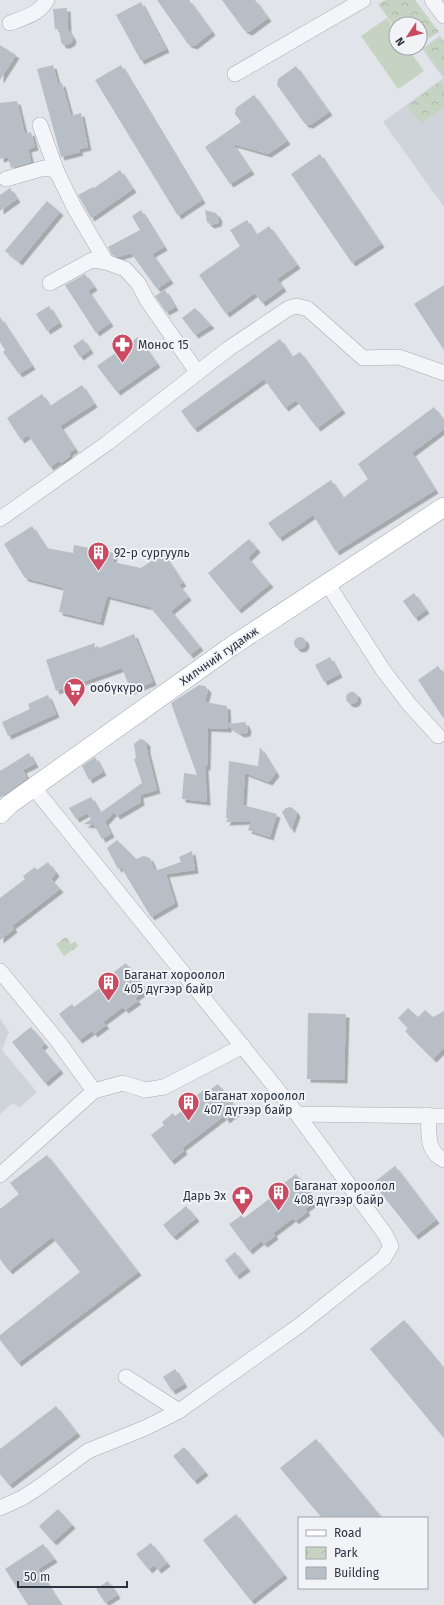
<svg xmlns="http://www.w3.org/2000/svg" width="444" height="1605" viewBox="0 0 444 1605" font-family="'Fira Sans',sans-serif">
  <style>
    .built { fill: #cfd4db }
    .park { fill: url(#park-crowns) }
    .pitch { fill: #c7d3c2 }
    .building { fill: #b8bec6; filter: url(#shadow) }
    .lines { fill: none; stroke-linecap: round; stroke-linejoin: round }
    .minor-casing { stroke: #a6acb3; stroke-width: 16 }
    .major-casing { stroke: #a1a9b5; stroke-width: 20 }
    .minor { stroke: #f4f5f8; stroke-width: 15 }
    .major { stroke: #fff; stroke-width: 19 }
    .labels { text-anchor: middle; stroke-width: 4; stroke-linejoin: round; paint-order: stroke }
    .poi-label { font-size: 12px; fill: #2a3341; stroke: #f1f3f7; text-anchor: start }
    .street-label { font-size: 12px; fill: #2a3341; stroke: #f1f3f7 }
  </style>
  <defs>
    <pattern id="park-crowns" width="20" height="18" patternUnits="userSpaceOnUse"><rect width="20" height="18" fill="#c7d3c2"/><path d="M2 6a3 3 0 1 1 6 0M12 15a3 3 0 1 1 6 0" fill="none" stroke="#abb6a8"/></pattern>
    <filter id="shadow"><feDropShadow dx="3.5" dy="3.5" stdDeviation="0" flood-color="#0004"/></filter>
  </defs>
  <rect width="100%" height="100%" fill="#e1e5e9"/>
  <path class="built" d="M440 35 444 41V207L383 122 443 78 422 49Z
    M0 1018 9 1032 2 1050 37 1092 19 1108 13 1103 0 1114Z"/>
  <path class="park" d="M385 0H415L439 32 420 44V24H396V29L378 4Z
    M440 37 444 42V76L424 49Z
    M441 81 444 86V107L421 124 407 106Z
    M66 937 71 944 75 941 78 946 64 956 56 944Z"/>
  <path class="pitch" d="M387 18 396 31V48H408L424 71 398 89 361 36Z"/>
  <path class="building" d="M157 0H189L212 32 194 46 188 44Z
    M222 0H255L268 18 249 32 244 30Z
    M141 2 166 49 141 61 116 15Z
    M67 8 68 28H67L73 38 72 42 67 45H63L61 42 59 29H55L53 9Z
    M0 45 16 55 0 80Z
    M53 65 58 84 62 83 71 116 81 113 88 147 79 149 80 152 61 157 37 69Z
    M121 65 202 200 178 216 95 80Z
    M296 66 329 112 310 125 305 124 277 85 278 79Z
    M254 95 287 141 268 154 233 144 251 171 230 184 205 147 241 122 235 114 236 108Z
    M17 101 25 134 31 132 35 147 28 149 31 162 11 168 8 157 0 159V103Z
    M320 154 381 244 352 263 291 174Z
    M120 170 133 189 91 218 78 195 93 187 94 188Z
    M10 188 17 199 0 211V195Z
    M47 201 60 212 19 262 5 251Z
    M141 210 164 247 152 254 170 280 157 289 131 253 118 257 112 255 108 247 140 230 132 216Z
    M205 210 216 213 219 218 218 223 211 225 207 222Z
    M247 220 256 235 269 226 297 265 277 279 283 288 262 303 255 293 226 314 199 275 240 246 230 230Z
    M85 274 94 287 88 291 110 323 96 333 65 285Z
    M444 285V350L414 304Z
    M165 290 175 307 166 312 155 296Z
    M49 306 59 323 47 331 36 314Z
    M195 308 211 325 195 335 182 318Z
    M0 317 32 366 19 374 3 352 5 350 0 342Z
    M138 337 157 364 117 392 97 366Z
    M83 339 90 350 80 357 73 346Z
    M280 339 292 357 300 352 342 410 317 428 296 400 285 408 264 379 194 429 181 411Z
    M82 385 94 404 60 426 75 449 69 453 70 456 61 463 59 461 50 467 28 435 21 440 7 418 42 394 50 406Z
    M434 407 444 421V429L412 453 435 490 336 552 313 515 279 538 268 523 331 480 343 498 368 479 358 464Z
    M32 526 46 548 73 553 74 545 114 553 113 562 141 568 163 553 183 583 179 585 188 597 171 611 200 647 190 655 150 607 107 596 100 622 59 612 64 588 25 578 4 544Z
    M249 539 257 549 248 558 270 584 238 610 208 573Z
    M414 593 426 610 415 618 403 601Z
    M134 634 153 682 131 691 122 668 56 691 46 660 95 643 94 650Z
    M294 643a6 6 0 1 1 12 0a6 6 0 1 1-12 0Z
    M330 657 339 674 324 682 315 665Z
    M438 666 444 675V719L418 680Z
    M199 685 205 686 208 690 205 702 227 706 228 724 245 722 248 728 247 733 241 734 228 726V729L208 728 207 767H205L207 802 182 799 184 773 197 775 171 703Z
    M346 698a6 6 0 1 1 12 0a6 6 0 1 1-12 0Z
    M48 695 56 714 8 736 2 722 30 709 28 704Z
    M140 739 144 740 147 743V750L157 790 140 795 141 802 117 816 114 812 105 822 111 834 102 839 94 825 84 824 91 819 87 813 76 819 69 808 91 797 100 813 142 783 134 759 136 758 134 744Z
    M260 747 276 773 269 782 245 773 243 805 277 814 270 837 248 830 251 821 226 822 228 818H226L229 761 258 766Z
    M29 753 35 764 23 770 27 778 0 798V771Z
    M95 757 103 772 89 780 82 766Z
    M291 807 295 810 297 814 291 830 282 812 286 808Z
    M117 840 136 859 144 856 150 858 155 871 181 862 179 857 192 851 195 870 166 874 175 903 151 917 121 867 118 869 107 848Z
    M48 862 56 873 51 879 60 889 12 926 14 929 0 940V898L25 879 23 876 35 867 37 870Z
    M126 963 146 990 135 998 138 1001 125 1010 123 1007 103 1022 106 1025 94 1034 92 1031 79 1040 59 1014 72 1004 74 1007 116 976 114 972Z
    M408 1008 418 1017 425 1010 433 1017 444 1011V1048L433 1059 405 1031 408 1028 398 1018Z
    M308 1013 346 1014 344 1080 307 1079Z
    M31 1027 45 1044 41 1047 60 1070 45 1083 12 1042Z
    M218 1084 238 1111 226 1120 224 1116 182 1148 184 1151 171 1161 151 1135 164 1125 162 1122 173 1113 175 1116 195 1101 193 1098 205 1089 207 1092Z
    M47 1155 138 1272 18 1363 0 1340V1335L80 1272 52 1237 9 1271 0 1259V1209L19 1194 10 1183Z
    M395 1166 436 1220 415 1236 373 1183Z
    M296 1174 316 1201 305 1209 307 1212 295 1221 293 1218 273 1233 275 1236 264 1244 261 1241 249 1251 229 1224 242 1215 244 1218 286 1186 284 1183Z
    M186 1206 196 1218 173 1237 163 1225Z
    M235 1252 247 1268 236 1276 225 1260Z
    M404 1320 444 1368V1438L370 1349Z
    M175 1369 184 1384 172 1391 163 1377Z
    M56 1406 77 1433 9 1485 0 1474V1449Z
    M316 1439 382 1518H322L280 1468Z
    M184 1447 205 1472 194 1481 173 1456Z
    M58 1509 72 1525 53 1542 39 1526Z
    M236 1514 284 1575 251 1601 203 1540Z
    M151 1543 167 1563 158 1570 154 1565 149 1570 136 1554Z
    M43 1544 54 1559 38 1569 61 1605H28L5 1569Z
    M108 1581 117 1595 105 1603 96 1589Z"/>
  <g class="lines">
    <defs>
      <path id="minor" d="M432 0 444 16
        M10 23C24 18 39 14 47 0
        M235 74 363 0
        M40 125 57 172
        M6 179 44 168 51 169 57 172 74 207 106 262
        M50 283 92 260 106 262 125 269 138 283 147 300 197 372
        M0 519 106 444 228 349 289 308 297 306 308 309 363 358 399 357 444 373
        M327 583 383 670 409 704 438 736
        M34 788 297 1114 444 1116
        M0 971 57 1040 94 1091 0 1175
        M94 1091 123 1083 145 1090 164 1087 243 1046
        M428 1115C430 1133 425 1151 444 1160
        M126 1377 179 1411 300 1325 384 1258 391 1246 385 1234 297 1114
        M0 1508 22 1498 39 1487 88 1451 145 1428 179 1411"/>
      <path id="major" d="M0 814 10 804 232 646 444 507"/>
    </defs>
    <use href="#minor" class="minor-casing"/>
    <use href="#major" class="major-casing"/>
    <use href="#minor" class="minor"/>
    <use href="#major" class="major"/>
  </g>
  <defs>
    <symbol id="pharmacy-pin" viewBox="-11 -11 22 30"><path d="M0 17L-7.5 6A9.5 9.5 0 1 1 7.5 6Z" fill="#cb4a61" stroke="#f1f3f7"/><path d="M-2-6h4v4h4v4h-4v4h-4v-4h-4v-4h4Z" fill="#fff"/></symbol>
    <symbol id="building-pin" viewBox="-11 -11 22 30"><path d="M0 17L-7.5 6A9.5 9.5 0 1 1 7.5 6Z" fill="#cb4a61" stroke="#f1f3f7"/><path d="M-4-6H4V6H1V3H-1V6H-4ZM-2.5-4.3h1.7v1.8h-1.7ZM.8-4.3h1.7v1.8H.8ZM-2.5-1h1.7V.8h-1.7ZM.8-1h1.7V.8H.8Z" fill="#fff"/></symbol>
    <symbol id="supermarket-pin" viewBox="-11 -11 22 30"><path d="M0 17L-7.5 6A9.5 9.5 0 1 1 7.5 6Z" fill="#cb4a61" stroke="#f1f3f7"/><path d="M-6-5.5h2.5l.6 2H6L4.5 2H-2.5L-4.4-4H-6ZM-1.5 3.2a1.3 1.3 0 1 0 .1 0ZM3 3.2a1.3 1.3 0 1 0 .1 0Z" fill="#fff"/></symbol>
  </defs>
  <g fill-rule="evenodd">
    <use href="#pharmacy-pin" x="110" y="332" width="25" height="34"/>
    <use href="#building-pin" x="86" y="540" width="25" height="34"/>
    <use href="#supermarket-pin" x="62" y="676" width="25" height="34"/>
    <use href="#building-pin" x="96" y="970" width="25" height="34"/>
    <use href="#building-pin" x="176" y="1090" width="25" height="34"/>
    <use href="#building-pin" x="266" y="1180" width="25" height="34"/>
    <use href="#pharmacy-pin" x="230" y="1184" width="25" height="34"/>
  </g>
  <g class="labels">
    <g class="poi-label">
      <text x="138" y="349">Монос 15</text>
      <text x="114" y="557">92-р сургууль</text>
      <text x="90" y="692">ообүкүро</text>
      <text x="124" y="979">Баганат хороолол<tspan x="124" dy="14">405 дүгээр байр</tspan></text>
      <text x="204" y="1100">Баганат хороолол<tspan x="204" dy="14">407 дүгээр байр</tspan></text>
      <text x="294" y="1190">Баганат хороолол<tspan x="294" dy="14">408 дүгээр байр</tspan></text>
      <text x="226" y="1200" text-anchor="end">Дарь Эх</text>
    </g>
    <g class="street-label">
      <text transform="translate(219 656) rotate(-35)" y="4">Хилчний гудамж</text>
    </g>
  </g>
  <rect x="298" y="1517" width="130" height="72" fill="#f1f3f7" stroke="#a1a6ae"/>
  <rect x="306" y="1530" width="20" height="6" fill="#ffffff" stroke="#a1a6ae"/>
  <text x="334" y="1537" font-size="12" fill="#2a3341">Road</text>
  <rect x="306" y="1547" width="20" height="12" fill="url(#park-crowns)" stroke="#a1a6ae"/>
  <text x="334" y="1557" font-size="12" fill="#2a3341">Park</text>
  <rect x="306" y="1567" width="20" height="12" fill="#b8bec6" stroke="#a1a6ae"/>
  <text x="334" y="1577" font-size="12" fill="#2a3341">Building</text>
  <g transform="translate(408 36) rotate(235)"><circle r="19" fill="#f1f3f7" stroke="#a1a6ae"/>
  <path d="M0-3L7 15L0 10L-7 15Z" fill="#cb4a61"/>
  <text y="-6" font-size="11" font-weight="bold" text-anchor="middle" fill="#2a3341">N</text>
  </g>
  <path d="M18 1581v6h109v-6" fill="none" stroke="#2a3341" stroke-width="2"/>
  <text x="24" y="1581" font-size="12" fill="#2a3341" stroke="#f1f3f7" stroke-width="3" paint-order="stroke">50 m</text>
</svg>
